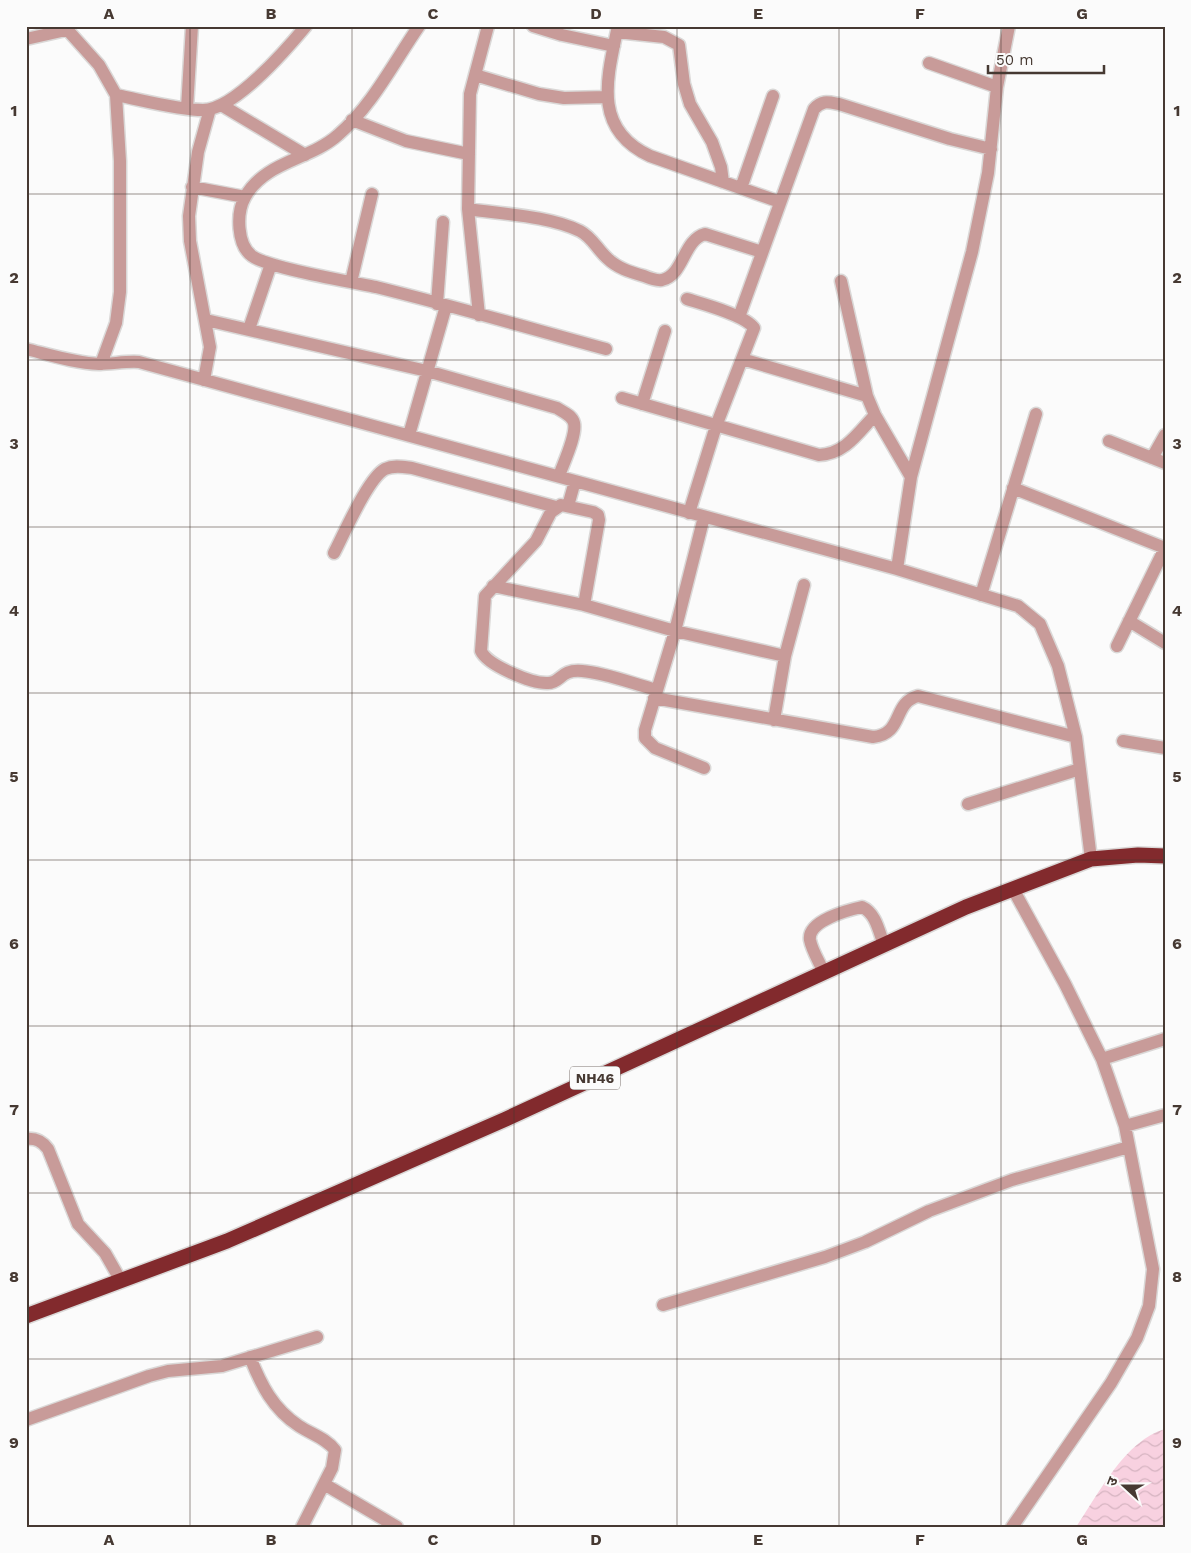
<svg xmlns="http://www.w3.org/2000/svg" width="1191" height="1553" viewBox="0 0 1191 1553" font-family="'Work Sans','Noto Sans Devanagari',sans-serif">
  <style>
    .water { fill: url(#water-waves) }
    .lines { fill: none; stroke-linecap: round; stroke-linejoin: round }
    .minor-casing { stroke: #dad8d7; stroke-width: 15 }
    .highway-casing { stroke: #dad8d7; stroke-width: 18 }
    .minor { stroke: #c89b99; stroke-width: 12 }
    .highway { stroke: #822a2d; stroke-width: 15 }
    .grid { fill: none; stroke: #463932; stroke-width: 1; stroke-opacity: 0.55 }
    .labels { text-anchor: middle; stroke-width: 4.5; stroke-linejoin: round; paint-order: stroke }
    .shield { fill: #fbfbfb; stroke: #7c736e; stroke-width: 1 }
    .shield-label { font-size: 14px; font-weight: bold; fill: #463932 }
    .neatline { fill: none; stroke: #463932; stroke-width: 2 }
    .grid-label { font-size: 16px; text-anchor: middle; font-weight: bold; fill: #463932 }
  </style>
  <defs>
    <pattern id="water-waves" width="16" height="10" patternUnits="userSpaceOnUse" patternTransform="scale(1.25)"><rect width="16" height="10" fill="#f8d1e0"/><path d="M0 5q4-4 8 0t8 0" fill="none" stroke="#d6b4c1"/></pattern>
  </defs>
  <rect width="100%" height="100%" fill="#fbfbfb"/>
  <path class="water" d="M1165 1429V1527H1076C1098 1495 1125 1440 1165 1429Z"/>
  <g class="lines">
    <defs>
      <path id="minor" d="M64 26 99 65 116 95 120 161V292L116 323 101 364
        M419 26C394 62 372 106 338 135 310 160 265 161 245 197 236 213 237 245 252 256 268 268 351 282 376 287 453 306 529 328 606 349
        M533 26 562 35 614 46
        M618 26C607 78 592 129 650 156L780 202
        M617 32 664 37 679 45 684 84 690 104 712 142 721 167 723 182
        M26 39 66 30
        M929 63 997 87
        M475 75 539 94 564 98 607 97
        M116 95C142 100 178 110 203 110 234 110 286 50 306 26
        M223 106 305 155
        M187 108 192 26
        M352 120 406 141 469 154
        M192 187 245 197
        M741 188 773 96
        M468 209C502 214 550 216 580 231 592 237 597 249 607 258 617 268 630 272 644 276 649 278 657 281 662 280 684 275 683 240 705 234L762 252
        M841 281 867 396 875 415 911 477
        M351 282 372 194
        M687 299C703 304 745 315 754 328L716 426 689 513
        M437 304 443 222
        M479 315 468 209 470 94 488 26
        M739 317 814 109C822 100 828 102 839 104L950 139 991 149
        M206 320 427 371 557 408C563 412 572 415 574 423 577 435 563 464 559 476
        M249 329 271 264
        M26 349C50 355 75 363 99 364 113 364 125 361 139 362L897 569 1018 606 1040 624 1058 666 1076 737 1091 859
        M742 359 867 396
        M204 380 210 347 190 241 189 216 198 152 210 109
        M622 398 819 455C845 454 858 433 875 415
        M642 404 665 331
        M409 435 446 306
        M1109 441 1165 463
        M1152 458 1165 435
        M1013 488 1165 548
        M568 506 575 481
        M334 553C344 534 368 478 385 469 394 465 403 467 412 468L556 507
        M897 569 911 477 972 252 988 173 997 87 1009 26
        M493 586 584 605 675 631 785 656
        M981 595 1036 414
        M584 605 599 520 598 515 593 512 561 505 551 512 536 541 485 596 481 651C487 665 532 684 548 683 561 683 560 669 582 671 607 673 633 684 657 690
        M1129 621 1165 643
        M1117 646 1165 548
        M654 698 873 737C904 734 892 703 918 696L1076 737
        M774 720 785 656 804 585
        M1123 741 1165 748
        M704 768 655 748 645 738V730L675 631 704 517
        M968 804 1080 769
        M824 973C820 963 812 951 810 940 807 921 848 910 862 907 876 913 879 932 884 945
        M1102 1059 1165 1039
        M1125 1126 1165 1115
        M26 1139C36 1138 42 1141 48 1149L78 1224 105 1253 121 1281
        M663 1305 825 1257 865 1242 929 1211 1012 1180 1129 1147
        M250 1357C261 1385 273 1409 299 1426 311 1434 326 1438 335 1450L332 1468 302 1527
        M26 1420 149 1376 168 1371 222 1366 317 1337
        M324 1484 397 1527
        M1012 1527 1111 1383 1137 1338 1149 1306 1153 1269 1125 1126 1109 1079 1102 1059 1065 984 1013 889"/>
      <path id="highway" d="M26 1316 227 1241 506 1119 966 907 1091 859 1138 855 1165 856"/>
    </defs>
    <use href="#minor" class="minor-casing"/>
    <use href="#highway" class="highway-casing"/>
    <use href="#minor" class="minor"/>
    <use href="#highway" class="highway"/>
  </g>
  <path class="grid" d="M190 26V1527M352 26V1527M514 26V1527M677 26V1527M839 26V1527M1001 26V1527M26 194H1165M26 360H1165M26 527H1165M26 693H1165M26 860H1165M26 1026H1165M26 1193H1165M26 1359H1165"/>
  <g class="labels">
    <rect class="shield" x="570" y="1066.5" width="50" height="23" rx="4"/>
    <g class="shield-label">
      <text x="595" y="1083">NH46</text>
    </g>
  </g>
  <rect width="1191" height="1553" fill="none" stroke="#fbfbfb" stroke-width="55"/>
  <g transform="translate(1124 1486) rotate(291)" stroke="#fbfbfb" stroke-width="4" paint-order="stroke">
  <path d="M0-4L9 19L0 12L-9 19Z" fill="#463932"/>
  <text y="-8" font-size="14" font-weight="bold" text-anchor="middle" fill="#463932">उ</text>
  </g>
  <path d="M988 65v8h116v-8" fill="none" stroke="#463932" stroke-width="2.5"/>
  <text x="996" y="65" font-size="15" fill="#463932" stroke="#fbfbfb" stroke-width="4" paint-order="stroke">50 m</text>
  <rect x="28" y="28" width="1136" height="1498" class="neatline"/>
  <g class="grid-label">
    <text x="109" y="19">A</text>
    <text x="271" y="19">B</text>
    <text x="433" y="19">C</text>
    <text x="596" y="19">D</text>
    <text x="758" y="19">E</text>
    <text x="920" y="19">F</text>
    <text x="1082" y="19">G</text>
    <text x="14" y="116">1</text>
    <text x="1177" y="116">1</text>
    <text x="14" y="283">2</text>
    <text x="1177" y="283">2</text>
    <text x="14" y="449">3</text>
    <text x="1177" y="449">3</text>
    <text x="14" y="616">4</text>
    <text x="1177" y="616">4</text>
    <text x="14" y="782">5</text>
    <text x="1177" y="782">5</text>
    <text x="14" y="949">6</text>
    <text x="1177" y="949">6</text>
    <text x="14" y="1115">7</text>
    <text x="1177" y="1115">7</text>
    <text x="14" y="1282">8</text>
    <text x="1177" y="1282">8</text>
    <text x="14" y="1448">9</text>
    <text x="1177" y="1448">9</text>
    <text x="109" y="1545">A</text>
    <text x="271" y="1545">B</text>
    <text x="433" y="1545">C</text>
    <text x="596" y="1545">D</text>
    <text x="758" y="1545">E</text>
    <text x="920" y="1545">F</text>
    <text x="1082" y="1545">G</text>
  </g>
</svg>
